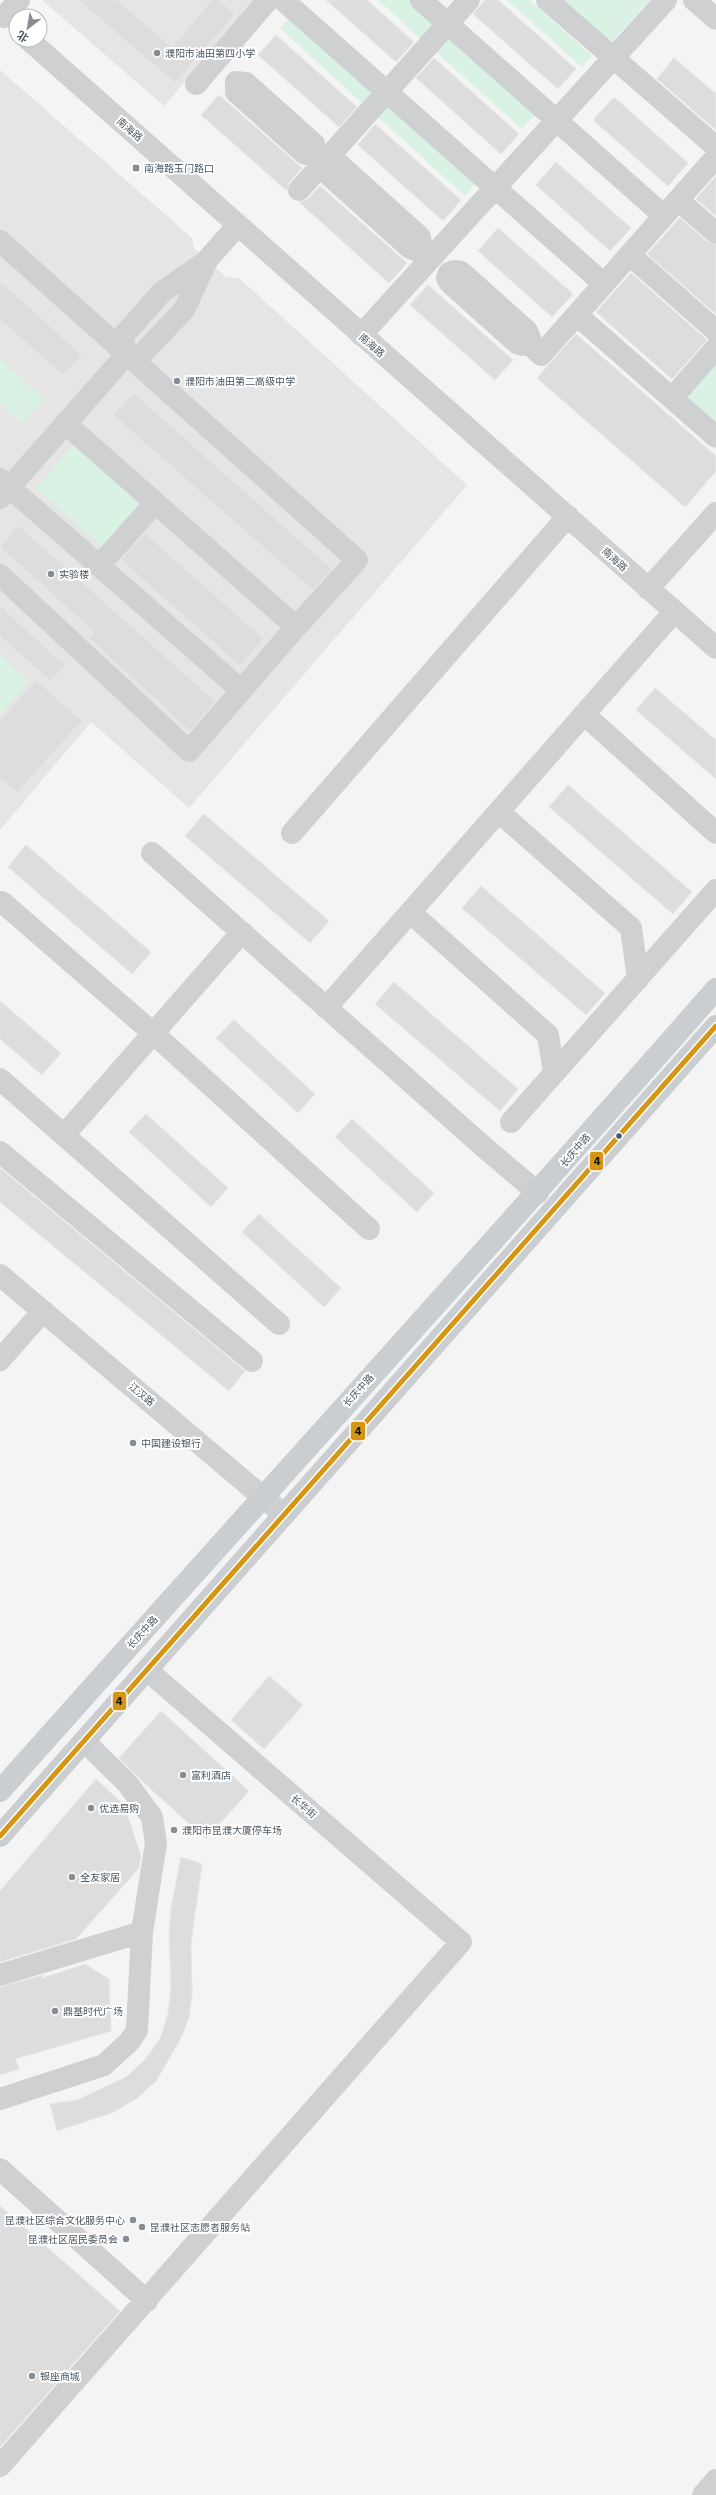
<svg xmlns="http://www.w3.org/2000/svg" width="716" height="2495" viewBox="0 0 716 2495" font-family="'Work Sans','Noto Sans SC',sans-serif">
  <style>
    .education { fill: #e6e5e6 }
    .green { fill: #d9f2e3 }
    .building { fill: #ddddde; stroke: #e5e6e7 }
    .lines { fill: none; stroke-linecap: round; stroke-linejoin: round }
    .minor { stroke: #ced0d2; stroke-width: 22 }
    .major { stroke: #caced1; stroke-width: 22 }
    .bus-1-casing { stroke: #fff; stroke-width: 8 }
    .bus-1 { stroke: #d49613; stroke-width: 5 }
    .poi-dot { fill: #868d94; stroke: #fff; stroke-width: 1.5 }
    .bus-dot { fill: #4a5661; stroke: #fff; stroke-width: 1.5 }
    .labels { text-anchor: middle; stroke-width: 4; stroke-linejoin: round; paint-order: stroke }
    .poi-label { font-size: 10px; fill: #4a5661; stroke: #fff; text-anchor: start }
    .street-label { font-size: 10px; fill: #4a5661; stroke: #fff }
    .line-badge { stroke: #fff; stroke-width: 1.5 }
    .pale-badge-label { font-size: 11px; text-anchor: middle; font-weight: bold; fill: #111 }
  </style>
  <rect width="100%" height="100%" fill="#f4f4f4"/>
  <path class="education" d="M42 0H256L164 106Z
    M0 70 192 238 194 248 226 277 239 278 467 485 189 808 91 722 0 830Z"/>
  <path class="green" d="M378 0H412L438 24 423 41Z
    M507 0H530L592 56 582 67Z
    M554 0H650L608 46Z
    M294 13 379 90 365 106 280 28Z
    M449 35 536 113 522 129 435 51Z
    M392 101 479 180 465 196 378 117Z
    M716 357V423L683 395Z
    M0 359 44 399 22 423 0 404Z
    M74 445 142 506 105 549 36 488Z
    M0 656 29 681 0 715Z"/>
  <path class="building" d="M78 0H117L172 47 212 0H219L235 14 175 83Z
    M326 0H367L414 42 396 62Z
    M485 0H498L576 69 558 89 473 14Z
    M276 35 357 107 339 127 258 55Z
    M434 58 519 134 501 154 416 78Z
    M674 58 716 94V130L657 79Z
    M219 95 302 168 289 182 287 191 201 115Z
    M614 97 688 163 668 186 593 120Z
    M375 124 461 200 443 221 358 145Z
    M556 162 631 228 610 251 536 185Z
    M716 176V216L696 199Z
    M320 186 407 263 389 283 299 202 308 199Z
    M680 218 708 242 716 245V314L647 254Z
    M498 228 573 294 552 317 478 251Z
    M631 273 707 340 672 379 596 312Z
    M0 281 82 355 63 375 0 320Z
    M428 285 513 360 495 380 410 305Z
    M576 334 716 456V471L685 507 537 378Z
    M134 393 332 569 312 590 113 415Z
    M18 525 215 701 190 731 89 638 94 632 0 547Z
    M145 533 264 639 240 666 121 560Z
    M0 606 65 665 50 681 0 636Z
    M36 680 82 721 17 793 0 778V720Z
    M655 688 716 740V779L636 710Z
    M568 785 692 892 673 914 549 807Z
    M204 814 329 921 310 943 185 836Z
    M26 845 151 952 132 974 8 867Z
    M481 886 605 993 586 1015 462 908Z
    M394 982 518 1089 500 1111 375 1004Z
    M0 1001 61 1053 42 1075 0 1039Z
    M234 1020 315 1094 298 1113 216 1038Z
    M146 1114 228 1188 211 1207 129 1132Z
    M352 1119 434 1193 417 1212 335 1137Z
    M0 1168 245 1371 229 1391 0 1202Z
    M259 1214 341 1288 324 1307 242 1232Z
    M269 1676 303 1705 264 1749 231 1720Z
    M161 1711 249 1791 206 1839 141 1780 119 1758Z
    M96 1779 124 1805 141 1856 139 1868 76 1939 0 1962V1891Z
    M181 1857 202 1864 191 1943 192 1995 189 2017 182 2036 156 2081 137 2098 114 2112 57 2131 50 2104 77 2100 126 2077 145 2060 160 2039 168 2014 171 1987 169 1936 171 1909Z
    M85 1964 109 1979 111 2031 15 2059 19 2069 0 2075V1987L44 1975 40 1979Z
    M0 2206 120 2311 0 2447Z"/>
  <g class="lines">
    <path class="minor" d="M283 0 604 284
      M421 0 664 216
      M547 0 716 147
      M694 0 716 19
      M4 17 19 0
      M29 40 716 648
      M236 82 246 83 314 144 316 154H305L236 92Z
      M196 84 268 0
      M334 163 340 165 420 237 421 249 416 250 410 248 330 176 327 171 328 165Z
      M299 190 469 0
      M678 200 716 233
      M0 241 357 560 296 627 189 751 0 575
      M630 255 716 331
      M454 271 461 272 527 331 530 338 529 344 523 345 517 343 450 283 447 278 449 273Z
      M577 315 716 437
      M361 335 666 0
      M529 344 541 355 716 157
      M126 355 123 336 162 292 207 261
      M672 398 716 348
      M65 423 296 627
      M0 479 241 690
      M0 498 126 355H141L184 310 207 260 238 225
      M99 566 155 503
      M648 589 716 513
      M585 715 716 833
      M499 812 631 928 638 979
      M292 833 568 516
      M152 853 485 1148 538 1193
      M2 902 153 1033 369 1229
      M411 913 548 1035 554 1072
      M326 1008 674 612
      M0 1079 279 1324
      M511 1122 716 890
      M64 1135 242 932
      M0 1152 252 1361
      M0 1275 284 1515
      M0 1360 43 1311
      M0 1975 142 1932
      M0 2099 104 2065 129 2042 137 2030 142 1932 156 1843 152 1817 127 1783 84 1741
      M0 2169 147 2301
      M0 2466 461 1942 147 1670
      M703 2495 716 2480"/>
    <path class="major" d="M0 1791C238 1523 480 1259 716 989
      M0 1836 716 1026"/>
    <defs>
      <path id="bus-1" d="M0 1836 716 1026"/>
    </defs>
    <use href="#bus-1" class="bus-1-casing"/>
    <use href="#bus-1" class="bus-1"/>
  </g>
  <g class="poi-dot">
    <circle cx="157" cy="53" r="4"/>
    <rect x="132" y="164" width="8" height="8" rx="2"/>
    <circle cx="177" cy="381" r="4"/>
    <circle cx="51" cy="574" r="4"/>
    <circle cx="133" cy="1443" r="4"/>
    <circle cx="183" cy="1775" r="4"/>
    <circle cx="91" cy="1808" r="4"/>
    <circle cx="174" cy="1830" r="4"/>
    <circle cx="72" cy="1877" r="4"/>
    <circle cx="55" cy="2011" r="4"/>
    <circle cx="133" cy="2220" r="4"/>
    <circle cx="142" cy="2227" r="4"/>
    <circle cx="126" cy="2239" r="4"/>
    <circle cx="32" cy="2376" r="4"/>
  </g>
  <circle class="bus-dot" cx="619" cy="1136" r="3.5"/>
  <g class="labels">
    <g class="poi-label">
      <text x="165" y="57">濮阳市油田第四小学</text>
      <text x="144" y="172">南海路玉门路口</text>
      <text x="185" y="385">濮阳市油田第二高级中学</text>
      <text x="59" y="578">实验楼</text>
      <text x="141" y="1447">中国建设银行</text>
      <text x="191" y="1779">富利酒店</text>
      <text x="99" y="1812">优选易购</text>
      <text x="182" y="1834">濮阳市昆濮大厦停车场</text>
      <text x="80" y="1881">全友家居</text>
      <text x="63" y="2015">鼎基时代广场</text>
      <text x="125" y="2224" text-anchor="end">昆濮社区综合文化服务中心</text>
      <text x="150" y="2231">昆濮社区志愿者服务站</text>
      <text x="118" y="2243" text-anchor="end">昆濮社区居民委员会</text>
      <text x="40" y="2380">银座商城</text>
    </g>
    <g class="street-label">
      <text transform="translate(130 129) rotate(41)" y="4">南海路</text>
      <text transform="translate(372 345) rotate(41)" y="4">南海路</text>
      <text transform="translate(615 559) rotate(42)" y="4">南海路</text>
      <text transform="translate(575 1150) rotate(-49)" y="4">长庆中路</text>
      <text transform="translate(358 1390) rotate(-48)" y="4">长庆中路</text>
      <text transform="translate(142 1394) rotate(40)" y="4">江汉路</text>
      <text transform="translate(142 1632) rotate(-48)" y="4">长庆中路</text>
      <text transform="translate(304 1806) rotate(41)" y="4">长华街</text>
    </g>
  </g>
  <g class="line-badge">
    <rect x="589" y="1151" width="15" height="20" rx="4" fill="#d49613"/>
    <rect x="350" y="1421" width="16" height="20" rx="4" fill="#d49613"/>
    <rect x="112" y="1691" width="15" height="20" rx="4" fill="#d49613"/>
  </g>
  <g class="pale-badge-label">
    <text x="597" y="1165">4</text>
    <text x="358" y="1435">4</text>
    <text x="119" y="1705">4</text>
  </g>
  <g transform="translate(28 28) rotate(211)"><circle r="19" fill="#ffffff" stroke="#b7bbc0"/>
  <path d="M0-3L7 15L0 10L-7 15Z" fill="#868d94"/>
  <text y="-6" font-size="11" font-weight="bold" text-anchor="middle" fill="#4a5661">北</text>
  </g>
</svg>
